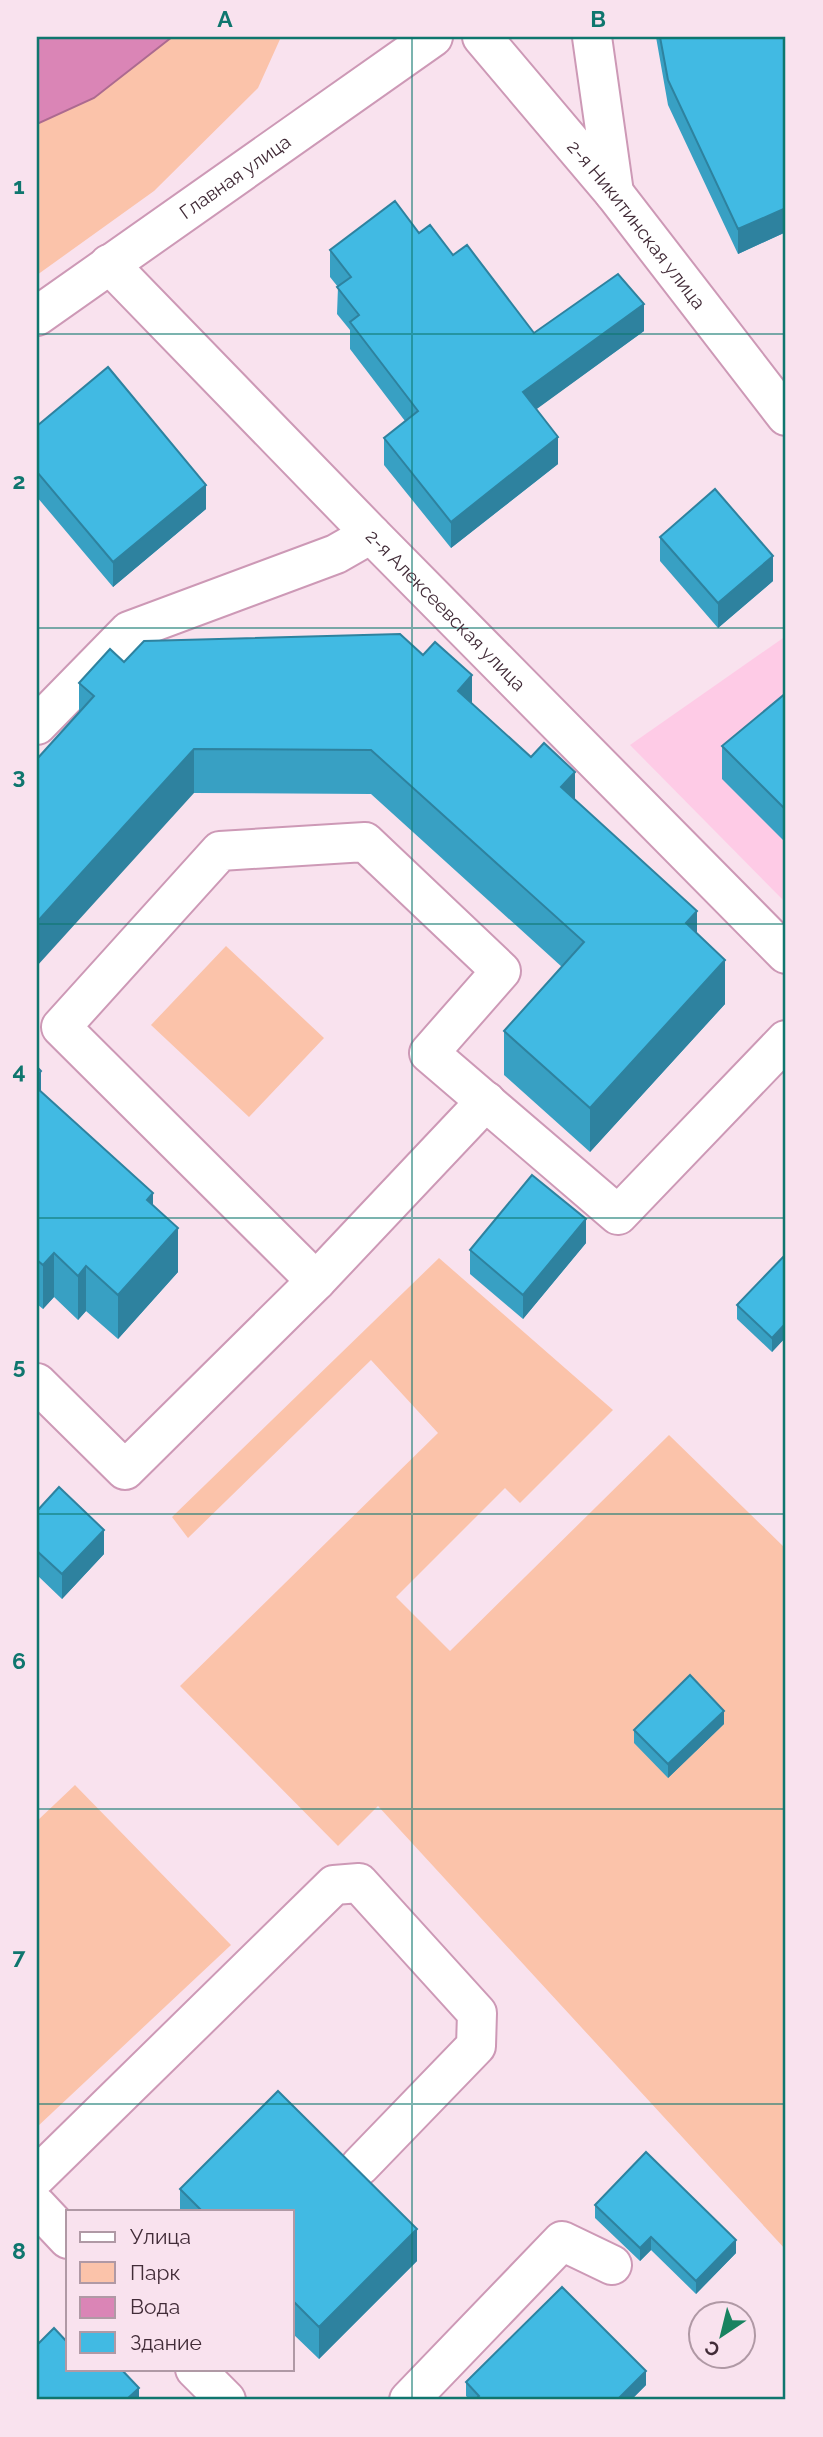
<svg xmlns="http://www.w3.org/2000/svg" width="823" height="2437" viewBox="0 0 823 2437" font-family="Raleway,sans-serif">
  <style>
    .built { fill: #fecbe6 }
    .green { fill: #fbc3aa }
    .water { fill: #da85b6; stroke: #ac6a90; stroke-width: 2 }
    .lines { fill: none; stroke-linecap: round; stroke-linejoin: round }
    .minor-casing { stroke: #cd99b6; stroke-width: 42 }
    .minor { stroke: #fff; stroke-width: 38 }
    .wall { fill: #38a0c3 }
    .shaded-wall { fill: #2e829f }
    .building { fill: #41bae3; stroke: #2e829f; stroke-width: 2 }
    .grid { fill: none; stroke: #0f766e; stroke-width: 2; stroke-opacity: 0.55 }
    .labels { text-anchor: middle; stroke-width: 6; stroke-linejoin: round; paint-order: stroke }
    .street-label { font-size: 19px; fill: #422c38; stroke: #f9e2ee }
    .neatline { fill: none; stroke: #0f766e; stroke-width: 2.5 }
    .grid-label { font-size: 23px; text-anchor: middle; font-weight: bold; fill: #0f766e }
  </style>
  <rect width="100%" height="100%" fill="#f9e2ee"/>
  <path class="built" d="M786 636V903L630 745Z"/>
  <path class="green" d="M37 37H281L258 88 154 191 37 275Z
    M226 946 324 1038 249 1117 151 1025Z
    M439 1258 613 1410 520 1503 505 1488 396 1597 450 1651 669 1435 786 1549V2250L378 1806 338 1846 180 1686 438 1433 371 1360 188 1538 172 1517Z
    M75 1785 231 1945 37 2127V1821Z"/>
  <path class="water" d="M37 37H172L94 98 37 124Z"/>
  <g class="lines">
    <defs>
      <g id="minor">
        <path id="s1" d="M482 37 614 193 786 416"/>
        <path d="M592 37 614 193"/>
        <path id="s2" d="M109 264 371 534 786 954"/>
        <path id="s3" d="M37 316 433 37"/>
        <path d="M37 725 129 631 336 554 371 534"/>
        <path d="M316 1281 61 1027 220 851 365 842 501 971 429 1053 618 1215 786 1040"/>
        <path d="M37 1383 125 1470 316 1281 486 1101"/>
        <path d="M37 2176 334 1885 359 1883 477 2013 476 2046 360 2166"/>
        <path d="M37 2206 68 2239"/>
        <path d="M195 2369 226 2400"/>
        <path d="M409 2400 562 2241 612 2265"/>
      </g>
    </defs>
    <use href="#minor" class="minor-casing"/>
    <use href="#minor" class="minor"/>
  </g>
  <path class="wall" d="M656 37H786V232L738 254 668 105Z
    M419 233 453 255 534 333 644 331 536 409 558 464 451 548 384 465V438L405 421 350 349V330L337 314 338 287 330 277V250Z
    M37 426 206 509 113 587 37 497Z
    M660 537 773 581 718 628 660 561Z
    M124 662 472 703 575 800 697 933 725 1004 590 1152 504 1075V1031L562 967 371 794 194 793 79 712V683Z
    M786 693V843L722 779V746Z
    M37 1067 41 1092 153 1205 178 1272 118 1339 86 1311 78 1320 54 1297 43 1309 37 1304Z
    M586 1243 523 1319 470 1274V1250Z
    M786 1254V1337L772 1352 737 1319V1305Z
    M37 1511 104 1554 62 1599 37 1575Z
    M724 1724 668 1778 634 1743V1730Z
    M278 2091 417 2229V2261L319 2359 292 2333V2211H180V2189Z
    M595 2205 736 2253 696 2294 651 2250 640 2261 595 2218Z
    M466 2382 646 2385 631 2400H470L466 2396Z"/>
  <path class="shaded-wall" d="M786 208V232L738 254V229Z
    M644 304V331L523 419V392Z
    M558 437V464L451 548V522Z
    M206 485V509L113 587V562Z
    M773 556V581L718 628V603Z
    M472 675V719L458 691Z
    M194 749V793L37 966V922Z
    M575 772V816L561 787Z
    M697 911V955L686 923Z
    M725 960V1004L590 1152V1108Z
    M41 1071V1115L37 1120V1076Z
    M153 1193V1237L147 1200Z
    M586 1219V1243L523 1319V1295Z
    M178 1228V1272L118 1339V1295Z
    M54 1253V1297L43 1309V1265Z
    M86 1266V1311L78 1320V1276Z
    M786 1323V1337L772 1352V1338Z
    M104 1530V1554L62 1599V1574Z
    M724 1711V1724L668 1778V1764Z
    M417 2229V2261L319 2359V2327Z
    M651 2237V2250L640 2261V2248Z
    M736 2240V2253L696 2294V2281Z
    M646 2371V2385L631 2400H617Z
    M139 2388V2400H126Z"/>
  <path class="building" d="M660 37H786V208L738 229 668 80Z
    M395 201 419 233 430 225 453 255 467 245 534 333 618 274 644 304 523 392 558 437 451 522 384 438 418 411 350 322 359 315 337 287 351 277 330 250Z
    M108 367 206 485 113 562 37 472V426Z
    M715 489 773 556 718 603 660 537Z
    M400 634 423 655 435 642 472 675 458 691 531 757 544 743 575 772 561 787 697 911 686 923 725 960 590 1108 504 1031 584 942 371 750 194 749 37 922V759L94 696 79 683 110 649 124 662 144 641Z
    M786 693V810L722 746Z
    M37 1067 41 1071 37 1076Z
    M37 1088 153 1193 147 1200 178 1228 118 1295 86 1266 78 1276 54 1253 43 1265 37 1260Z
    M532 1175 586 1219 523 1295 470 1250Z
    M786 1254V1323L772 1338 737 1305Z
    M59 1487 104 1530 62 1574 37 1551V1511Z
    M690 1675 724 1711 668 1764 634 1730Z
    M278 2091 417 2229 319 2327 292 2300V2211H202L180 2189Z
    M646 2152 736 2240 696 2281 651 2237 640 2248 595 2205Z
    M562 2287 646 2371 617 2400H475L479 2396 466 2382Z
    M54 2328 68 2343V2369H121L139 2388 126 2400H37V2345Z"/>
  <path class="grid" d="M412 37V2400M37 334H786M37 628H786M37 924H786M37 1218H786M37 1514H786M37 1809H786M37 2104H786"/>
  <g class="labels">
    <g class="street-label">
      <text dy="7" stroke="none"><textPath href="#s3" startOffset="242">Главная улица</textPath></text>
      <text dy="7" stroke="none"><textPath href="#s1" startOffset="243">2-я Никитинская улица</textPath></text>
      <text dy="7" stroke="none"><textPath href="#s2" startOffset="483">2-я Алексеевская улица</textPath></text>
    </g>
  </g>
  <rect width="823" height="2437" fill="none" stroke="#f9e2ee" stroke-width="77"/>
  <rect x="66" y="2210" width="228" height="161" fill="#f9e2ee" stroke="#b099a5" stroke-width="2"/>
  <rect x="80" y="2232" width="35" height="10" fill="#ffffff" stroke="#b099a5" stroke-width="2"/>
  <text x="130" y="2244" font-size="21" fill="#422c38">Улица</text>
  <rect x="80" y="2262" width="35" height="21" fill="#fbc3aa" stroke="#b099a5" stroke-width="2"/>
  <text x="130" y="2280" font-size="21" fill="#422c38">Парк</text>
  <rect x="80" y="2297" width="35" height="21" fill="#da85b6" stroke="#b099a5" stroke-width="2"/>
  <text x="130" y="2314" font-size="21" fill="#422c38">Вода</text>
  <rect x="80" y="2332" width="35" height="21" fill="#41bae3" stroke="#b099a5" stroke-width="2"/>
  <text x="130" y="2350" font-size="21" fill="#422c38">Здание</text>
  <g transform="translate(722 2335) rotate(215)"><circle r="33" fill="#f9e2ee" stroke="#b099a5" stroke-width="2"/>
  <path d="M0-5L12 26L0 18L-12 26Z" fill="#188360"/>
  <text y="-10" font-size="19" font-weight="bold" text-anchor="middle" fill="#422c38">С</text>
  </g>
  <rect x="38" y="38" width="746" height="2360" class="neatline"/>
  <g class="grid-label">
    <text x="225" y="27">A</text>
    <text x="598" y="27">B</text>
    <text x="19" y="194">1</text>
    <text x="19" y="489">2</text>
    <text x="19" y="784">3</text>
    <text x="19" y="1079">4</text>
    <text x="19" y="1374">5</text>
    <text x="19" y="1669">6</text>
    <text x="19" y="1964">7</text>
    <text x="19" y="2259">8</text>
  </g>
</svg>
